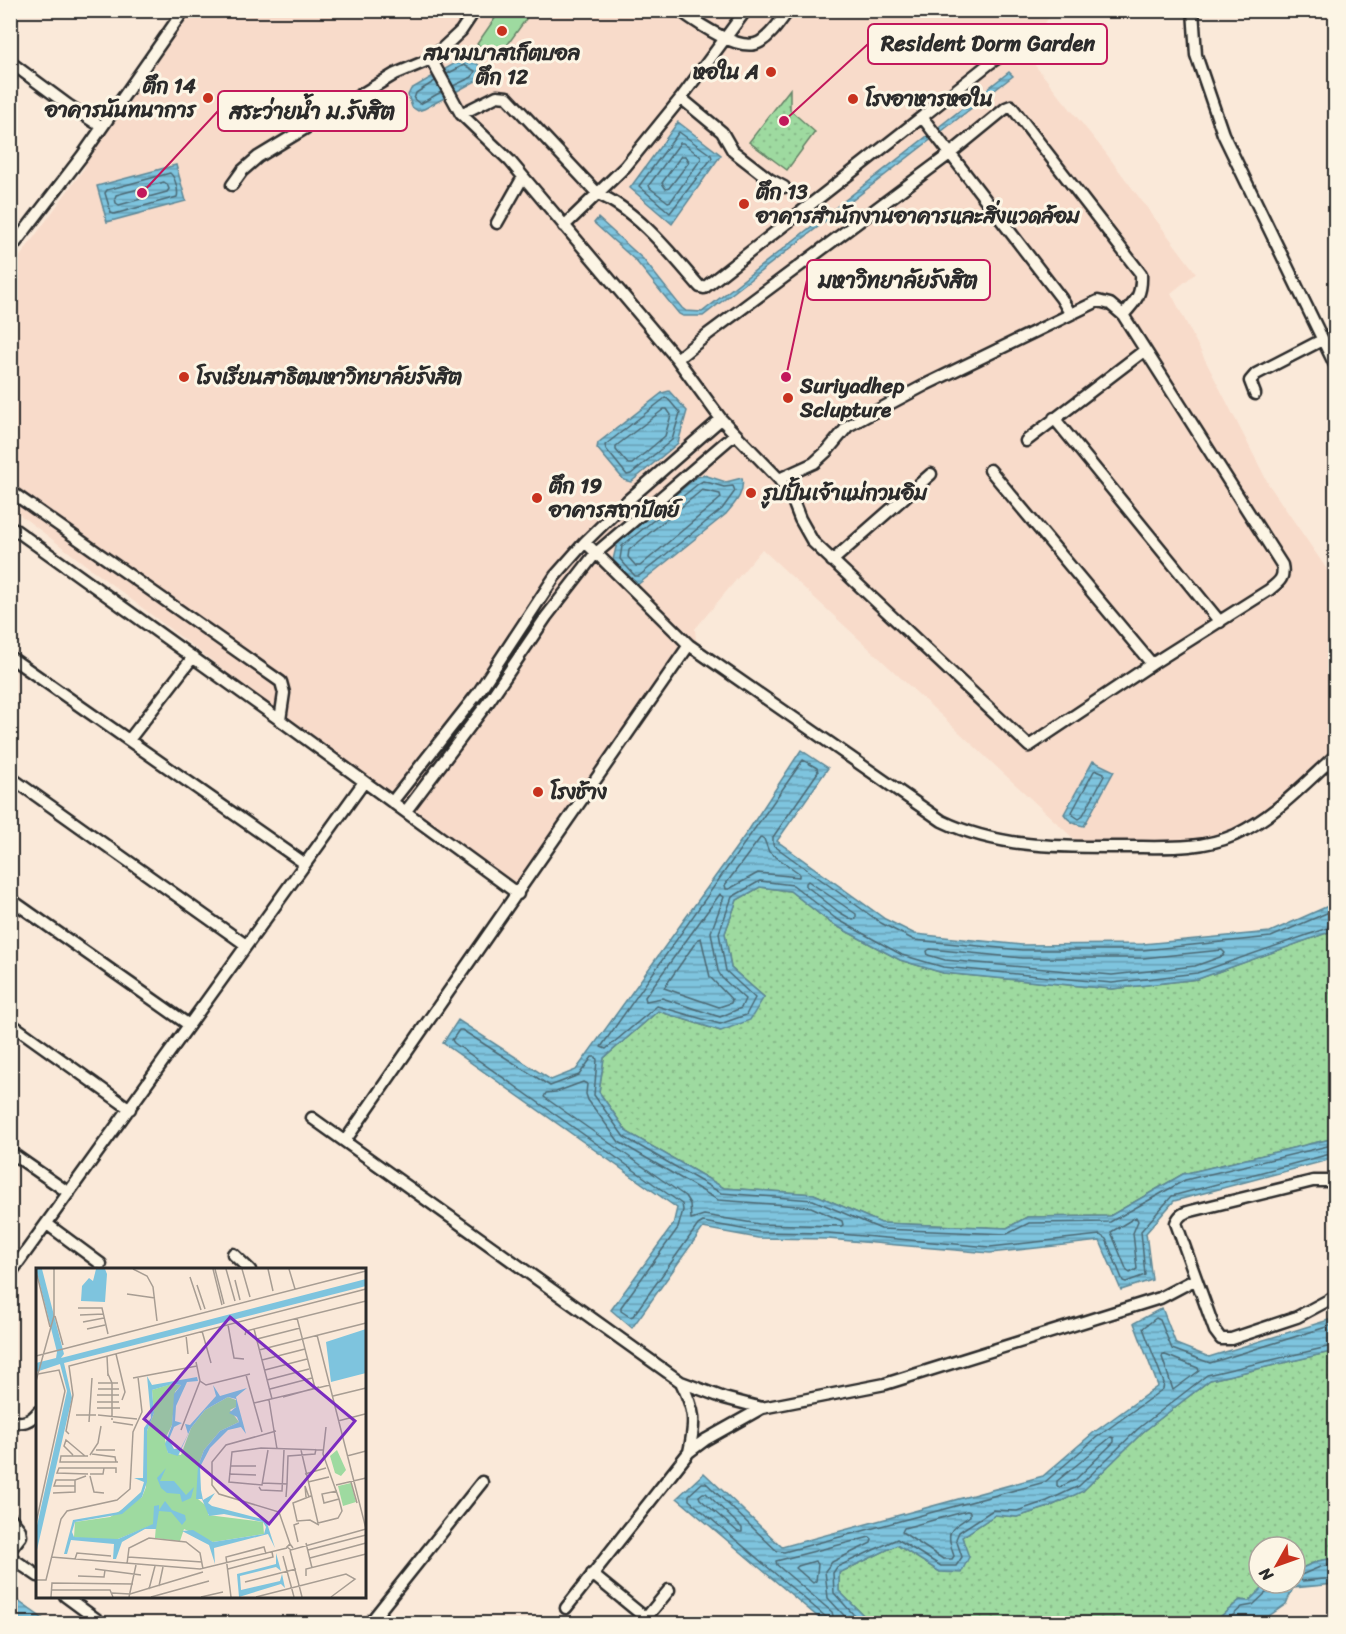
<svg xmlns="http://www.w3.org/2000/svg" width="1346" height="1634" viewBox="0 0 1346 1634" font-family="Sriracha,'Playpen Sans Thai',sans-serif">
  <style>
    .built { fill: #f8dbca }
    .grass { fill: url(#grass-dots); stroke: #648266; stroke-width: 1.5 }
    .park { fill: #9edaa0; stroke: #648266; stroke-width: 1.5 }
    .water { fill: url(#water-rules); stroke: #5d8796; stroke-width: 1.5 }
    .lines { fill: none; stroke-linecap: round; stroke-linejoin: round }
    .shore { stroke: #4c6873; stroke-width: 1.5 }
    .street-casing { stroke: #2b2b2b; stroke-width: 15 }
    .street { stroke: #fcf5e5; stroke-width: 10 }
    .poi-dot { fill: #c8321e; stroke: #fcf5e5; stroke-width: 2 }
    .labels { text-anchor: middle; stroke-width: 6; stroke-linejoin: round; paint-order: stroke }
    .poi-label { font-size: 21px; font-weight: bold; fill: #2b2b2b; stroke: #fcf5e5; text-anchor: start }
    .inset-road { fill: none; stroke: #a79d93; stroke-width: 1.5 }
    .view { fill: #7b2cbf; fill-opacity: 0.15; stroke: #7b2cbf; stroke-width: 3 }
    .inset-edge { fill: none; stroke: #2b2b2b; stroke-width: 3 }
    .leader { fill: none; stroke: #c2185b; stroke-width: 2 }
    .callout-dot { fill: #c2185b; stroke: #fcf5e5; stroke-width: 2 }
    .callout { fill: #fcf5e5; stroke: #c2185b; stroke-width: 2 }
    .callout-label { font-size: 22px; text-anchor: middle; font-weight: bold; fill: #2b2b2b }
  </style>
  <defs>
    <pattern id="grass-dots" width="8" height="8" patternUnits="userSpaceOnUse" patternTransform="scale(1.5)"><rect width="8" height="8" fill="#9edaa0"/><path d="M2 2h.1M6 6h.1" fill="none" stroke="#88bb8a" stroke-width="1.8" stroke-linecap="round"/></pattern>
    <pattern id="water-rules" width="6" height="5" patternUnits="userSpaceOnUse" patternTransform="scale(1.5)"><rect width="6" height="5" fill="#7ec4de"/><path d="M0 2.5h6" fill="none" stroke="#679fb4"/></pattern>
  </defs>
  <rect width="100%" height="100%" fill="#fae9d9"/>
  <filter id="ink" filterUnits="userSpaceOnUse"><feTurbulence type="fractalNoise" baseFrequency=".0167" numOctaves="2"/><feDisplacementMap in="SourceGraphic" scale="12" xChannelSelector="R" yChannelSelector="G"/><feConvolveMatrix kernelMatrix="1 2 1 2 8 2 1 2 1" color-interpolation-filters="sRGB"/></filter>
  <g filter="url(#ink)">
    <path class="built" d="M186 11H1053L1025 53 1105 152 1196 273 1171 293 1269 485 1335 581V759L1237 836 1087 851 762 549 695 629 696 640 685 662 522 897 11 508V269L85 167 82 156Z"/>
    <path class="grass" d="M790 89V110L815 132 787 170 749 142Z
      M760 887 790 891 831 923 900 960 943 973 1112 989 1198 979 1335 930V1138L1183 1174 1110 1216 1027 1217 1007 1228 881 1223 814 1194 724 1188 627 1132 599 1092 604 1058 658 1011 720 1031 764 997 731 968 725 933 737 900Z
      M1335 1351V1558L1318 1561 1295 1571V1547H1259V1583H1268L1249 1601 1240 1600 1213 1623H871L839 1591V1573L897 1545 940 1572 962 1537 995 1515 1017 1517 1049 1507 1083 1491 1143 1432 1210 1380Z"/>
    <path class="park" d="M500 11H514L526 19 498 58 477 44Z"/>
    <path class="water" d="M464 58C473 60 483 65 482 76L476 81 424 109 418 111 412 107 408 95 411 89Z
      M1009 72 1013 76 703 316H683L679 314 636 261 594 223 598 218 643 259 682 308 686 311 702 312Z
      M678 122 721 155 672 224 630 188Z
      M176 165 186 201 107 222 97 186Z
      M669 391 687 411 678 443 631 482 624 480 597 448 598 443 662 393Z
      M704 475 726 482 742 478C745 493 735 503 726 514L636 586 613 560 617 543 697 477Z
      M801 750 828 768 777 841 885 919 915 934 1022 945 1143 944 1270 932 1335 903V930L1198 979 1112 989 943 973 900 960 831 923 790 891 760 887 737 900 725 933 731 968 764 997 750 1020 721 1031 658 1011 604 1058 599 1092 627 1132 724 1188 814 1194 881 1223 1007 1228 1027 1217 1110 1216 1183 1174 1335 1138V1161L1332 1159 1174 1201 1146 1233 1152 1280 1121 1290 1100 1241 990 1253 828 1239 758 1238 703 1228 632 1328 611 1310 673 1225 677 1208 443 1043 458 1020 551 1080 576 1070 748 831Z
      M1093 761 1114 771 1084 826C1076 825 1069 822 1064 814Z
      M1162 1308 1176 1344 1209 1357 1335 1318V1351L1210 1380 1143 1432 1083 1491 1049 1507 1017 1517 995 1515 962 1537 969 1557 961 1573 940 1572 897 1545 839 1573V1591L871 1623H825L677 1498 704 1473 782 1547 1043 1476 1093 1433 1158 1386 1134 1323Z
      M1335 1558V1584L1293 1588 1286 1604 1259 1623H1213L1240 1600 1249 1601 1267 1583H1295V1571L1318 1561Z
      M10 1596H11L49 1623H11Z"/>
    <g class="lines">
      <path class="shore" d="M447 74 464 65 475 71 472 77 453 86
        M435 81 416 93 414 99 420 104 441 92
        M679 132 711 155 712 158 670 213 639 186Z
        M680 143H683L701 157V159L671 201 668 202 650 188 649 185Z
        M681 156H685L689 162 669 188 666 189 662 183Z
        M170 173C175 177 179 191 177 197L114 214 111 213 105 193 107 190Z
        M164 182 167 184 169 189 167 192 119 205 116 203 115 198 116 195Z
        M665 398 668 399 680 413 672 440 631 474 627 475 606 449 605 445Z
        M664 409H667L671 415 665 436 632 464H628L616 450V446Z
        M703 481 724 487 733 486 735 491 722 509 639 576H635L620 559 622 546 698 484Z
        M702 490 720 494 721 498 640 566H636L628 557 629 550Z
        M1097 770 1104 773V776L1082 817 1079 819 1073 815 1072 812 1094 771Z
        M761 837 764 839 769 852 799 873V877L758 873 729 889H726L725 885Z
        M808 881 856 914V919L853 920 839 912 806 886V883Z
        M720 894 724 897 711 932 718 971 722 978 745 999 741 1008 720 1017 662 998 646 1001 645 997Z
        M1336 909 1271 937 1143 950H1022L914 940 881 923 773 845V837L818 772 817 768 803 760 601 1047 606 1049 657 1006 720 1024 746 1015 755 998 726 971 719 933 732 897 760 881 793 885 835 918 902 955 943 967 1112 983 1197 973 1336 925
        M701 938 710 977 732 1000 731 1003 719 1007 664 988 698 939Z
        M930 949 1022 958H1143L1222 950 1225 953 1223 956 1195 966 1112 975 945 960 928 955 927 951Z
        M583 1082 587 1084 586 1094 588 1100 619 1142 718 1200 811 1207 842 1221 843 1225 841 1226 759 1224 704 1215 691 1219 690 1204 685 1196 544 1097 546 1093 556 1092Z
        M1336 1144 1185 1180 1110 1222 1029 1223 1007 1234 881 1229 813 1200 721 1193 624 1137 594 1095 597 1060 596 1057H592L579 1075 550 1086 462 1030H459L452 1040 454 1043 682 1204 683 1210 678 1228 621 1307V1311L630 1317 633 1316 698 1225 703 1222 759 1232 828 1233 990 1247 1100 1235 1106 1239 1123 1281 1126 1282 1145 1275 1141 1231 1172 1196 1330 1154H1336
        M1136 1217 1138 1221 1133 1233 1137 1269 1130 1273 1127 1271 1111 1232Z
        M1163 1354 1198 1368 1199 1371 1173 1390 1162 1357Z
        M1111 1437 1114 1438V1442L1075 1480 1060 1487 1057 1486V1481Z
        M703 1493H706L742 1528V1532H738L700 1499 699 1496Z
        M967 1511 970 1512V1516C949 1530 945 1531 954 1556L952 1559H943L902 1532 904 1528Z
        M815 1561 818 1564 816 1581 813 1583 796 1568 798 1566Z
        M1336 1564 1320 1567 1301 1575 1299 1578 1302 1581 1336 1578
        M828 1624 826 1617 689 1500V1495L702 1483H706L777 1551 784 1552 1045 1482 1097 1437 1163 1389 1164 1383 1143 1328 1156 1318 1160 1320 1172 1349 1210 1363 1336 1324
        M835 1624 832 1612 777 1565 776 1561 870 1537 872 1539 871 1543 832 1562 825 1571 828 1598 852 1624
        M862 1624 834 1593 833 1573 837 1567 897 1539 941 1566H956L962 1557 956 1539 959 1532 993 1510 1017 1511 1047 1501 1079 1486 1139 1428 1207 1375 1336 1345
        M1223 1624 1242 1607 1253 1605 1270 1589 1271 1583"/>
      <defs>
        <path id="street" d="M679 10C696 22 740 54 760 42 772 35 780 21 789 10
          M1193 10 1196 55 1223 134 1336 367
          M1030 36 990 63 922 117 1061 298 1070 313
          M431 59 461 114 510 161 677 359 721 419 779 479 791 496 800 519 813 542 1029 746 1152 664 1269 590C1279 582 1285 578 1282 565L1123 315 1110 304 1098 301 927 384 848 426 827 451 814 463 779 479
          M10 62 68 105 102 127
          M681 98 722 132 733 151 769 179 784 187
          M461 114 497 96 507 97 598 194C638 211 672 255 700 287L704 288 922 117
          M232 185 242 171 258 157 395 74 431 59 461 31 475 10
          M497 223 523 177
          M564 226 625 167 681 98 746 10
          M10 250 82 156 184 10
          M677 359 708 334 951 153 1006 108 1011 106 1141 274C1142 294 1137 300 1123 315
          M1255 394 1250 381 1256 374 1322 340
          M1054 418 1220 622
          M1026 441 1145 350
          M990 470 1152 664
          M10 491 281 682 284 693 280 720
          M10 526 280 720 518 894
          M585 542 689 645 942 821C1000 849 1064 847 1126 847 1163 847 1201 850 1235 835 1273 818 1305 783 1336 755
          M832 561 931 474
          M10 657 304 863
          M129 740 193 657
          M10 777 246 945
          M392 802 478 693 555 576 585 542 627 501 721 419
          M406 811 489 701 546 617 595 554 735 434
          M10 899 189 1025
          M10 1023 130 1109
          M312 1118 681 1382C695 1411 696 1420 689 1452L566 1608
          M345 1141 689 645
          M10 1152 69 1193
          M1336 1181H1313L1191 1211C1183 1213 1179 1215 1176 1223L1215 1331 1221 1339H1231L1297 1317 1336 1296
          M47 1224 101 1264
          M233 1254 250 1270
          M10 1274 364 782
          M681 1382 724 1398 762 1408
          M10 1421C22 1424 30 1422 38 1412
          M689 1452 705 1440 762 1408 885 1384 1160 1298 1196 1279
          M10 1517 20 1530 21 1536 10 1550
          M10 1557 38 1576
          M592 1574 653 1624
          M65 1596 103 1624
          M646 1618 669 1590
          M369 1624 482 1482"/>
      </defs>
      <use href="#street" class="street-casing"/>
      <use href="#street" class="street"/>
    </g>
  </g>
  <g class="poi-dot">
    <circle cx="502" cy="31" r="6"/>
    <circle cx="771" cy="72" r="6"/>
    <circle cx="208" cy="98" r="6"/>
    <circle cx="853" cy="99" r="6"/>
    <circle cx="744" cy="204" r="6"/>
    <circle cx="184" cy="377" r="6"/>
    <circle cx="788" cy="398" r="6"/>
    <circle cx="751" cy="493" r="6"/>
    <circle cx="537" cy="498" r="6"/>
    <circle cx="538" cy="792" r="6"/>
  </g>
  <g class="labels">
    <g class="poi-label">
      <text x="502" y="60" text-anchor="middle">สนามบาสเก็ตบอล<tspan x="502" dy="24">ตึก 12</tspan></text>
      <text x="759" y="79" text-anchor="end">หอใน A</text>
      <text x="196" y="93" text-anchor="end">ตึก 14<tspan x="196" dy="24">อาคารนันทนาการ</tspan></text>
      <text x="865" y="106">โรงอาหารหอใน</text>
      <text x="756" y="199">ตึก 13<tspan x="756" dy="24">อาคารสำนักงานอาคารและสิ่งแวดล้อม</tspan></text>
      <text x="196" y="384">โรงเรียนสาธิตมหาวิทยาลัยรังสิต</text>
      <text x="800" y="393">Suriyadhep<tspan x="800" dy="24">Sclupture</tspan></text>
      <text x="549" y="493">ตึก 19<tspan x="549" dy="24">อาคารสถาปัตย์</tspan></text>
      <text x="763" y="500">รูปปั้นเจ้าแม่กวนอิม</text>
      <text x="550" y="799">โรงช้าง</text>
    </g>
  </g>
  <g transform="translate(36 1268)">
    <rect width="330" height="330" fill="#fae9d9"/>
    <path d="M135 116 145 117 139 124 136 157 129 171 132 185 145 187 155 160 169 142 192 129 200 132V139L194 142 203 154 184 163 168 182 162 198V231L173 240 172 247 227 254 228 266 177 274 148 261 144 273 119 270 120 257H116L82 271 67 274 38 269 39 254 74 249 106 229 110 219 111 163 118 145 116 122Z" fill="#9edaa0"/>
    <path d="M301 182 310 202 305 208 299 205 294 188ZM315 215 320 234 307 238 302 218Z" fill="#9edaa0"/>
    <path d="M0 1H6L28 86 25 90 330 11V18L28 95 36 130 0 286V262L31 123 24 96 0 104V95L20 90 21 84ZM60 1H69L71 6 69 34 45 33 46 18 53 10 57 13ZM330 61V105L295 114 290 74ZM111 108 116 117 161 109 162 113 151 114 140 138 139 153 146 155 138 159 133 171 138 181 145 180 152 166 149 156 154 157 180 128 177 117 184 128 211 120 200 129 210 166 205 159 192 162 174 180 164 199 165 222 167 232 179 225 172 235 176 238 230 252 239 280 232 266 178 280 179 296 173 277 146 263 157 262 177 274 228 266 230 259 227 254 188 246 173 248 166 231H160L162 198 168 182 184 163 203 154 201 149 193 145 200 139V131L192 129 169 142 155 160 142 188 132 185 129 176 136 157 138 126 145 117 136 116 116 122 118 145 111 163V214L106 229 86 246 39 254 36 264 38 269 82 271 117 256 118 238 123 237V242L129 233 136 242 149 247 150 252 146 257 135 244 123 243 120 261H109L86 274 80 291H77L78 276 35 272 31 286H28L37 252 83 244 105 224 108 214 98 210H107L108 160 115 150ZM130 200 124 213H138L150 227 158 219 155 230 146 234 144 226 131 225 125 220 121 210ZM240 285 245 303 240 299 204 308 205 322 244 313 246 306 249 320 245 316 203 329 201 306 240 296Z" fill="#7ec4de"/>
    <path class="inset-road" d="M97 1 111 8 117 19 121 53M177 1 186 37M179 1 188 36M190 1 199 33M206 1 214 29M232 1 237 23M253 1 259 21M0 3 14 59M154 9 165 42M199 12 204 32M161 17 169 41M91 26 119 30M42 40H66L72 66M44 47 68 46M19 48 27 77M261 50 279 120M47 54 68 50M192 57 198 90 208 91M51 61 69 57M218 61 236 131M166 63 175 95M150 67 152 86M209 67 210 63 330 33M281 67 330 261M221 71 264 60M223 82 330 55M80 86 89 124 86 132M0 88 330 3M71 88 72 108M226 92 269 81M160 94 164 113 170 117 214 106M229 102 271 91M72 106 76 115V152M210 107 226 164M97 110 161 98M231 112 273 101M0 113 18 48V1M62 115H82M62 121H83M234 121 276 110M61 127H83M297 128 330 120M247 129 283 119M233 132 241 181M61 134H83M218 135 294 117M61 140H84M40 147H60M62 147 101 151M302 153 329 146M53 154 56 110M77 154 97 157M145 162 164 113M240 163 190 177 176 194V217L183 226 243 244 254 276M33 166 30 163 37 127 33 98 330 21M60 182H79M232 182 226 217 193 214 196 184 225 180 287 182M265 182 282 255 302 250 306 243 303 231 287 186 290 159M56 186 79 189 80 194M37 187 28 178 30 172 49 188M54 187 62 175 65 158M52 188H25L24 194H82M311 188 330 183M195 198H220M52 206 21 205 23 200H80V205M54 206H67L68 200M193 206 220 207M269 206 290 200M54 208 58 224 68 225M39 212H20L18 218H39M272 214 293 209M315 214 321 235M226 215 251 216 250 229M251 216 252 188 279 186 280 181M300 217 330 210M223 219 225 222 246 223 248 182M301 223 286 226 288 235 303 231M17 225 39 224V212L50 208M275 228 257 235 261 253 274 252 283 257M270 229 269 218 273 229M0 255 29 123 23 102 2 106M262 274 258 257 263 255M270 275 276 300M257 280 254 276 251 279 255 282 330 261M254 282 266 329M272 282 330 267M247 288 258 329M15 289 164 301 251 280M92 289 166 294M274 290 330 275M39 291 41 285 75 288M91 296 93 280 113 270 150 274 164 285 167 301M59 301 105 307M192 301 237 289 236 284M42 308 68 309 69 302M270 308V301L330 286M0 312H10L25 251 31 243 81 232 94 221 97 164 106 144 102 109M209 314 260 301M123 318 127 299M113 321 119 298M15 322H74L77 329M76 325 94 326 167 304M15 329 16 315 97 316M93 329 100 297M115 329 173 313M165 329 187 324M195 329 190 289 228 279 230 286M220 329 310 306 319 311 295 329"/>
    <path class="view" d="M194 49 319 153 233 256 108 151Z"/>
    <rect width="330" height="330" class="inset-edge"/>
  </g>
  <path class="leader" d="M784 121L868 44M142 193L218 111M786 377L807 280"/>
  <g class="callout-dot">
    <circle cx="784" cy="121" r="6"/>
    <circle cx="142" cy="193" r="6"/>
    <circle cx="786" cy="377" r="6"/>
  </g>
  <g class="callout">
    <rect x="868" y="24" width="239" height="40" rx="6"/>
    <rect x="218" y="91" width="189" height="40" rx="6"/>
    <rect x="807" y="260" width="183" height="40" rx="6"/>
  </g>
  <g class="callout-label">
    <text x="988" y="51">Resident Dorm Garden</text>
    <text x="312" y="119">สระว่ายน้ำ ม.รังสิต</text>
    <text x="898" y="288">มหาวิทยาลัยรังสิต</text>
  </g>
  <rect width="1346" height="1634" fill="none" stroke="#fcf5e5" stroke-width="36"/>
  <rect x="18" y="18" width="1310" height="1598" fill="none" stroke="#2b2b2b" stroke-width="2" filter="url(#ink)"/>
  <g transform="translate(1277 1565) rotate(230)"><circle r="28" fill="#fcf5e5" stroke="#a8a49b" stroke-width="1.5"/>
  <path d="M0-4.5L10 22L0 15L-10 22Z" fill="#c8321e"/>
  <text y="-9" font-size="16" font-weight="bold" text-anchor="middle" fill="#2b2b2b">N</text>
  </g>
</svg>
